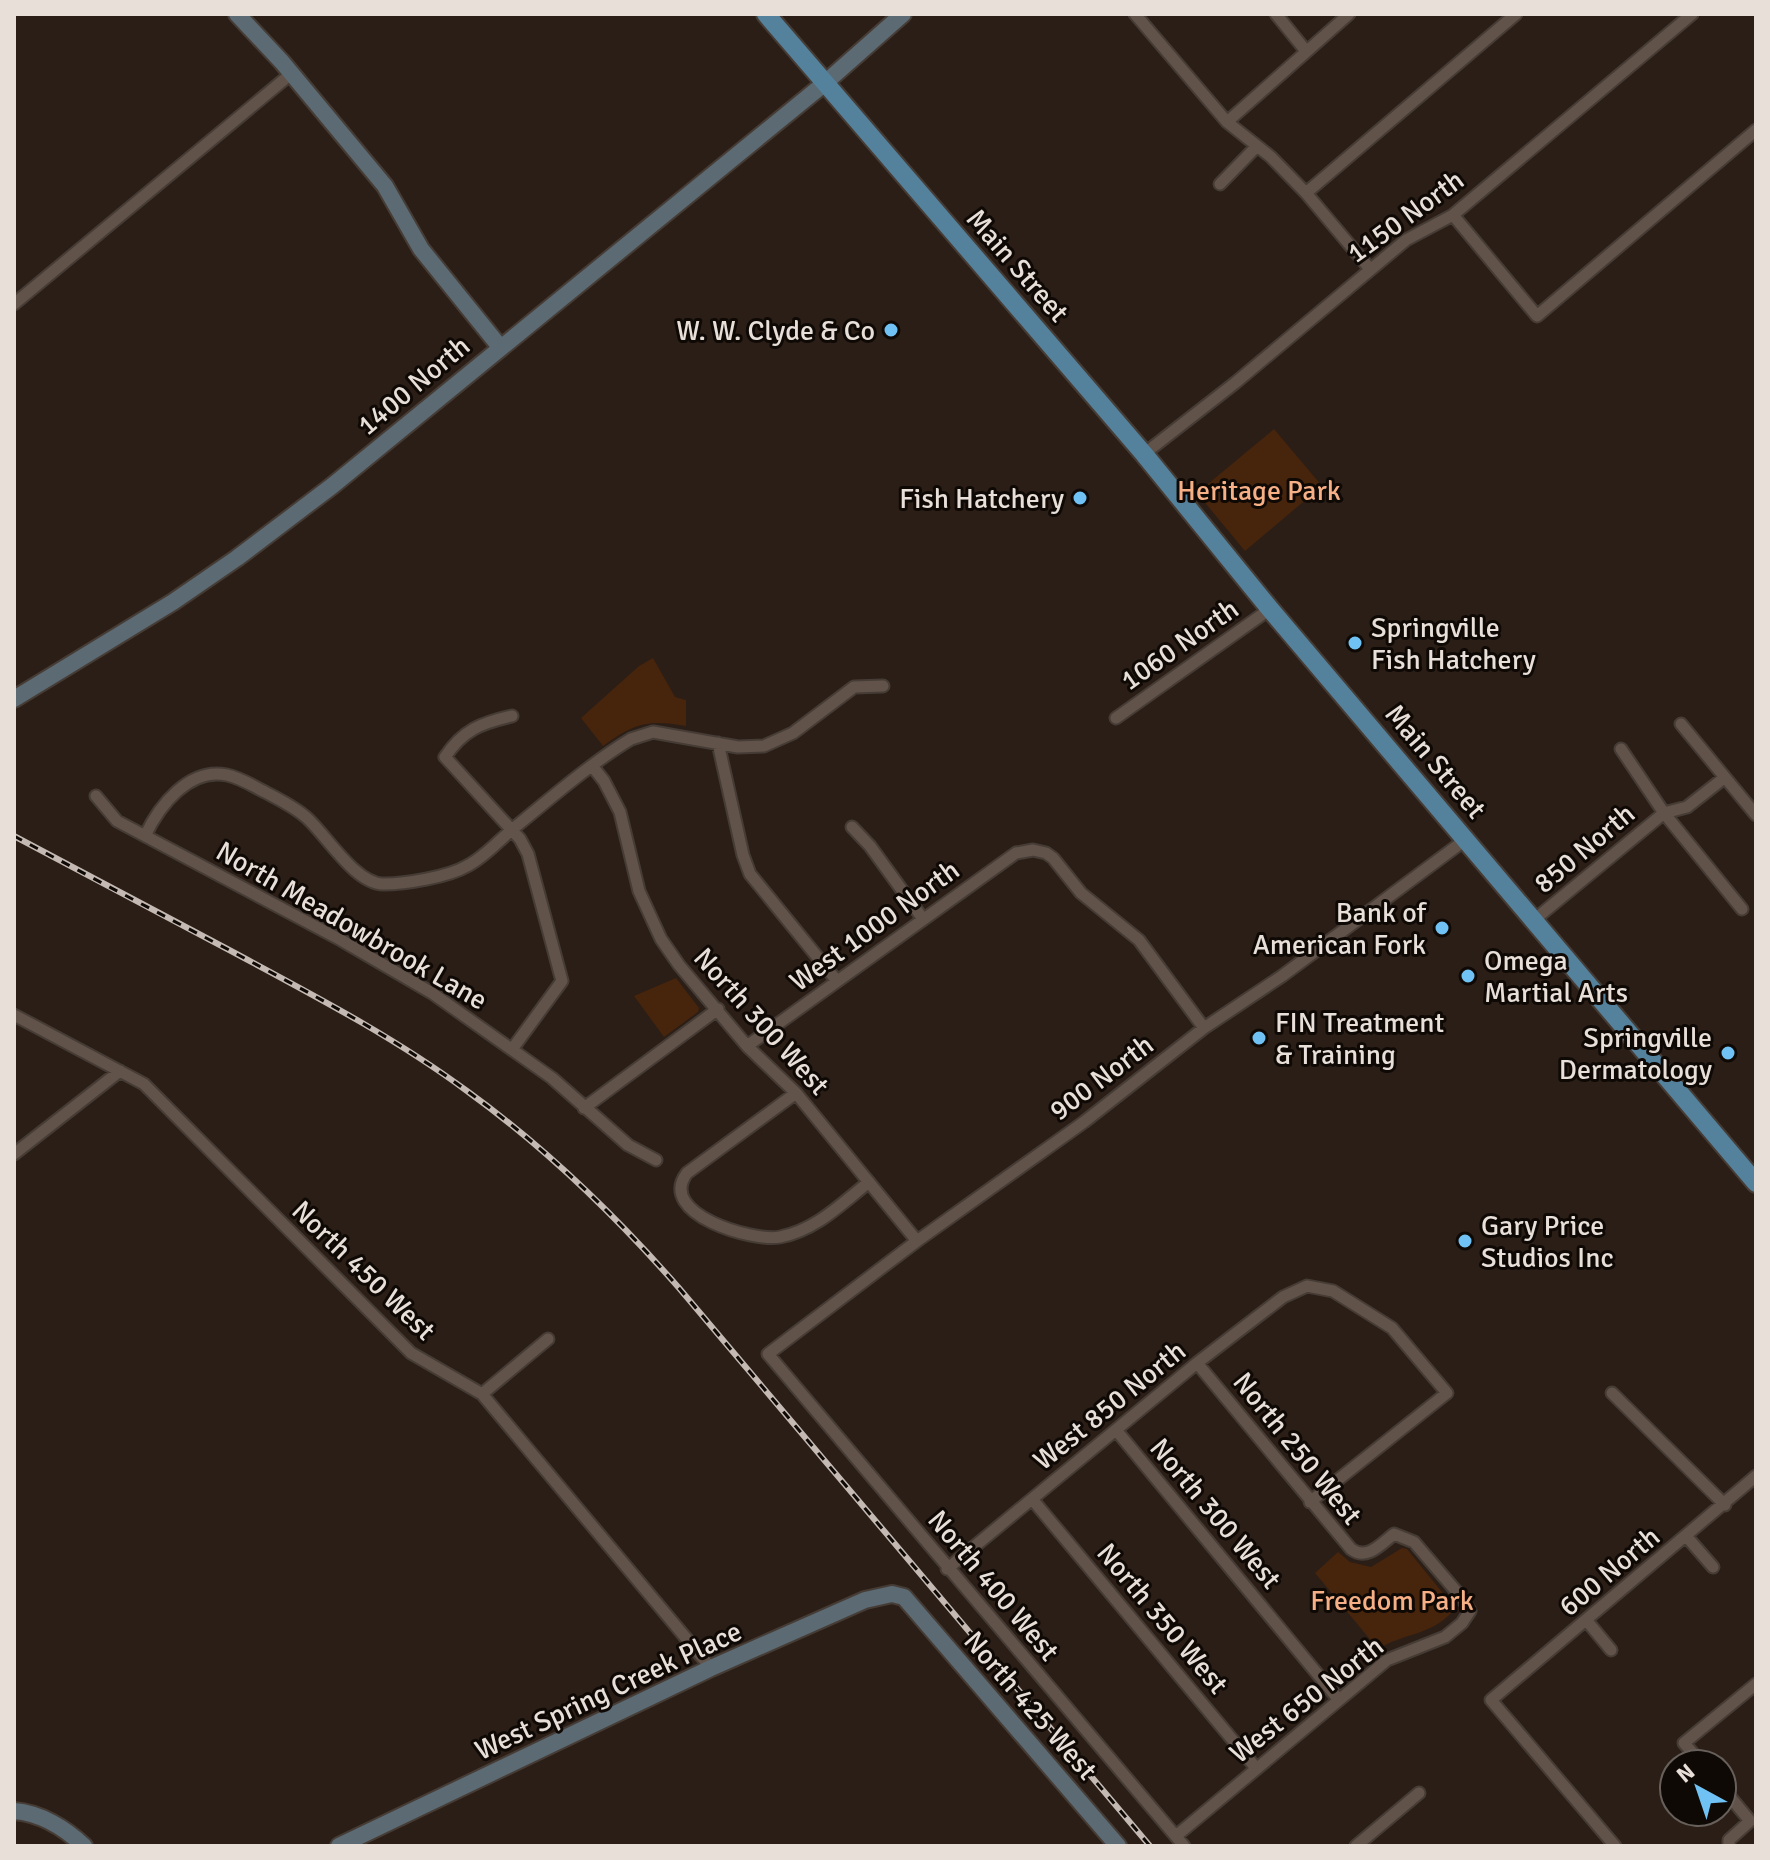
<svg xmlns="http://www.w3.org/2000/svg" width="1770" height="1860" viewBox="0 0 1770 1860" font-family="Signika,sans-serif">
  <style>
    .green { fill: #47240c }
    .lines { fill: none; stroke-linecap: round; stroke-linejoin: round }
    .street-casing { stroke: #463c36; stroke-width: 15 }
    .secondary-casing { stroke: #463c36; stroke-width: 20 }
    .primary-casing { stroke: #463c36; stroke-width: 22 }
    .street { stroke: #62534a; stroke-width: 11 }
    .secondary { stroke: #5b6a73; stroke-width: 16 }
    .primary { stroke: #54829d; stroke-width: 18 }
    .rail-casing { stroke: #c4bab3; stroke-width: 6 }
    .rail { stroke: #0f0906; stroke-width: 3; stroke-dasharray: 9; stroke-linecap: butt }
    .poi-dot { fill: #70c2f4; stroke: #0f0906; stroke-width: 3 }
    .labels { text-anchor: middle; stroke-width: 6; stroke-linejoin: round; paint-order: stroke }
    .street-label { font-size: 28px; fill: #e8dfd9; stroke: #0f0906 }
    .poi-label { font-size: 28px; fill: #e8dfd9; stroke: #0f0906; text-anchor: end }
    .park-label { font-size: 28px; fill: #f7b086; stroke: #0f0906 }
  </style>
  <rect width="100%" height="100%" fill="#2b1e16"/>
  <path class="green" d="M1274 429 1322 486 1245 551 1197 493Z
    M653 658 675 697 686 700V726C649 719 634 723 603 746L581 718 639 666Z
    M676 978 699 1008 698 1012 664 1037 634 996Z
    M1402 1548 1407 1549 1455 1608C1436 1635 1403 1633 1378 1649L1315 1573 1338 1552 1350 1562 1371 1567Z"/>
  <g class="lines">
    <defs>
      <path id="street" d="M1135 14 1227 122 1271 157 1306 193 1370 269
        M1276 14 1306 51
        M1227 122 1349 14
        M1220 184 1257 146
        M1306 193 1516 14
        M1453 215 1537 316 1756 130
        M14 304 292 73
        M1144 454 1235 383 1406 240 1453 215 1692 14
        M512 716C481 723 463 730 445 757L520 839 528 854 562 981 513 1048
        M1116 718 1270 609
        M1681 724 1756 815
        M718 743 743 855 750 874 837 981
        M1621 749 1664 813 1742 909
        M593 767 604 781 620 812 639 891 661 939 679 965 747 1046 796 1093 917 1241
        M96 796 117 821 341 940 432 993 552 1078 628 1145 656 1160
        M852 827 870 846 923 919
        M145 836C159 806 189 767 227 775 241 778 253 786 265 792 280 800 295 807 307 818 327 836 356 885 384 884 405 884 448 877 467 866 485 857 499 840 514 828 551 798 591 763 631 739L653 732 738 747 764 746 793 733 854 687 883 686
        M1534 920 1664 813 1687 807 1724 778
        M14 1015 144 1084 411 1353 482 1394 711 1668
        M747 1046 1016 853 1033 850 1046 853 1053 858 1081 893 1139 940 1204 1028
        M796 1093 687 1173C656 1214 753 1242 780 1237 816 1230 841 1204 869 1182
        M584 1108 718 1009
        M14 1154 120 1071
        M1612 1393 1725 1505
        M482 1394 548 1339
        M1116 1430 1339 1700
        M1032 1499 1256 1768
        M1687 1537 1713 1567
        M947 1569 1197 1363 1283 1297 1307 1286 1333 1291 1392 1328 1447 1393 1310 1502
        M1587 1621 1611 1650
        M1702 1764 1684 1743 1756 1684
        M1722 1787 1750 1821 1729 1840V1846
        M1176 1836 1387 1660 1445 1637 1462 1623 1470 1611 1462 1598 1414 1542 1394 1534C1381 1544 1367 1561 1351 1549L1197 1363
        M1184 1846 768 1354 917 1241 1084 1122 1204 1028 1282 976 1465 840
        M1356 1846 1419 1793
        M1615 1846 1491 1700 1756 1476"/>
      <path id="secondary" d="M237 14 282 62 385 186 421 249 500 347
        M14 699 173 602 237 558 332 486 825 83 903 14
        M14 1811C40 1813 65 1828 84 1846
        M339 1846 711 1668 865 1600 892 1594 904 1597 1118 1846"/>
      <path id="primary" d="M766 14 1144 454 1270 609 1756 1183"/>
    </defs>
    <use href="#street" class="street-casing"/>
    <use href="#secondary" class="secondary-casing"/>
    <use href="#primary" class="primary-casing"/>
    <use href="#street" class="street"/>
    <use href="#secondary" class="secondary"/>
    <use href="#primary" class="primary"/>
    <defs>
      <path id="rail" d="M14 836C87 875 160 914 233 952 313 995 394 1037 467 1091 546 1148 615 1215 679 1288L1150 1846"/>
    </defs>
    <use href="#rail" class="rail-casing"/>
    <use href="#rail" class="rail"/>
  </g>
  <g class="poi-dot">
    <circle cx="891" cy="330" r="8"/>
    <circle cx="1080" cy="498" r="8"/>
    <circle cx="1355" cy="643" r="8"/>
    <circle cx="1442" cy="928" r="8"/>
    <circle cx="1468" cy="976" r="8"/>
    <circle cx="1259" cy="1038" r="8"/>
    <circle cx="1728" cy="1053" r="8"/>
    <circle cx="1465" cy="1241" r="8"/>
  </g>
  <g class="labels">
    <g class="street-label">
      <text transform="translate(1405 216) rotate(-36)" y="10">1150 North</text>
      <text transform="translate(1018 265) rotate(49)" y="10">Main Street</text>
      <text transform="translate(413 385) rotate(-40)" y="10">1400 North</text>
      <text transform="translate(1179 644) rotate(-35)" y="10">1060 North</text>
      <text transform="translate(1436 761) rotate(50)" y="10">Main Street</text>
      <text transform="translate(1584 848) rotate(-40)" y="10">850 North</text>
      <text transform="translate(352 925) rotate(30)" y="10">North Meadowbrook Lane</text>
      <text transform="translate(874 925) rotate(-36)" y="10">West 1000 North</text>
      <text transform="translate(762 1021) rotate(48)" y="10">North 300 West</text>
      <text transform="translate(1101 1077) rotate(-37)" y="10">900 North</text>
      <text transform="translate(364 1270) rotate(44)" y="10">North 450 West</text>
      <text transform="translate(1109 1405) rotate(-39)" y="10">West 850 North</text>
      <text transform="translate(1298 1448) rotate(51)" y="10">North 250 West</text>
      <text transform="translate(1216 1513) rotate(50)" y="10">North 300 West</text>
      <text transform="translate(1609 1571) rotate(-40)" y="10">600 North</text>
      <text transform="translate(994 1585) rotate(50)" y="10">North 400 West</text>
      <text transform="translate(1163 1618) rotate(50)" y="10">North 350 West</text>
      <text transform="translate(608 1690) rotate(-25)" y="10">West Spring Creek Place</text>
      <text transform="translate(1306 1699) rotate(-38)" y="10">West 650 North</text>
      <text transform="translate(1031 1705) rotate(49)" y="10">North 425 West</text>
    </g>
    <g class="poi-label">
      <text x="875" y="340">W. W. Clyde &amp; Co</text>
      <text x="1064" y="508">Fish Hatchery</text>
      <text x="1371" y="637" text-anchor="start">Springville<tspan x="1371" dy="32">Fish Hatchery</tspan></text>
      <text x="1426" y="922">Bank of<tspan x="1426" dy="32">American Fork</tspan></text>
      <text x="1484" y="970" text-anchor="start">Omega<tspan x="1484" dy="32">Martial Arts</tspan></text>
      <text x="1275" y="1032" text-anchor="start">FIN Treatment<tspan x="1275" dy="32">&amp; Training</tspan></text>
      <text x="1712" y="1047">Springville<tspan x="1712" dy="32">Dermatology</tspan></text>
      <text x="1481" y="1235" text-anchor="start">Gary Price<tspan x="1481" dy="32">Studios Inc</tspan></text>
    </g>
    <g class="park-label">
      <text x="1259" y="500">Heritage Park</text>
      <text x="1392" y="1610">Freedom Park</text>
    </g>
  </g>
  <rect width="1770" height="1860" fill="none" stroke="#e8dfd9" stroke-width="32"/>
  <g transform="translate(1698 1788) rotate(320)"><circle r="38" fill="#0f0906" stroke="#665f5a" stroke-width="2"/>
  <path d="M0-6L14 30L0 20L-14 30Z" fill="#70c2f4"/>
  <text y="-12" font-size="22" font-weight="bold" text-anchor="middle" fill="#e8dfd9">N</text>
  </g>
</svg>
